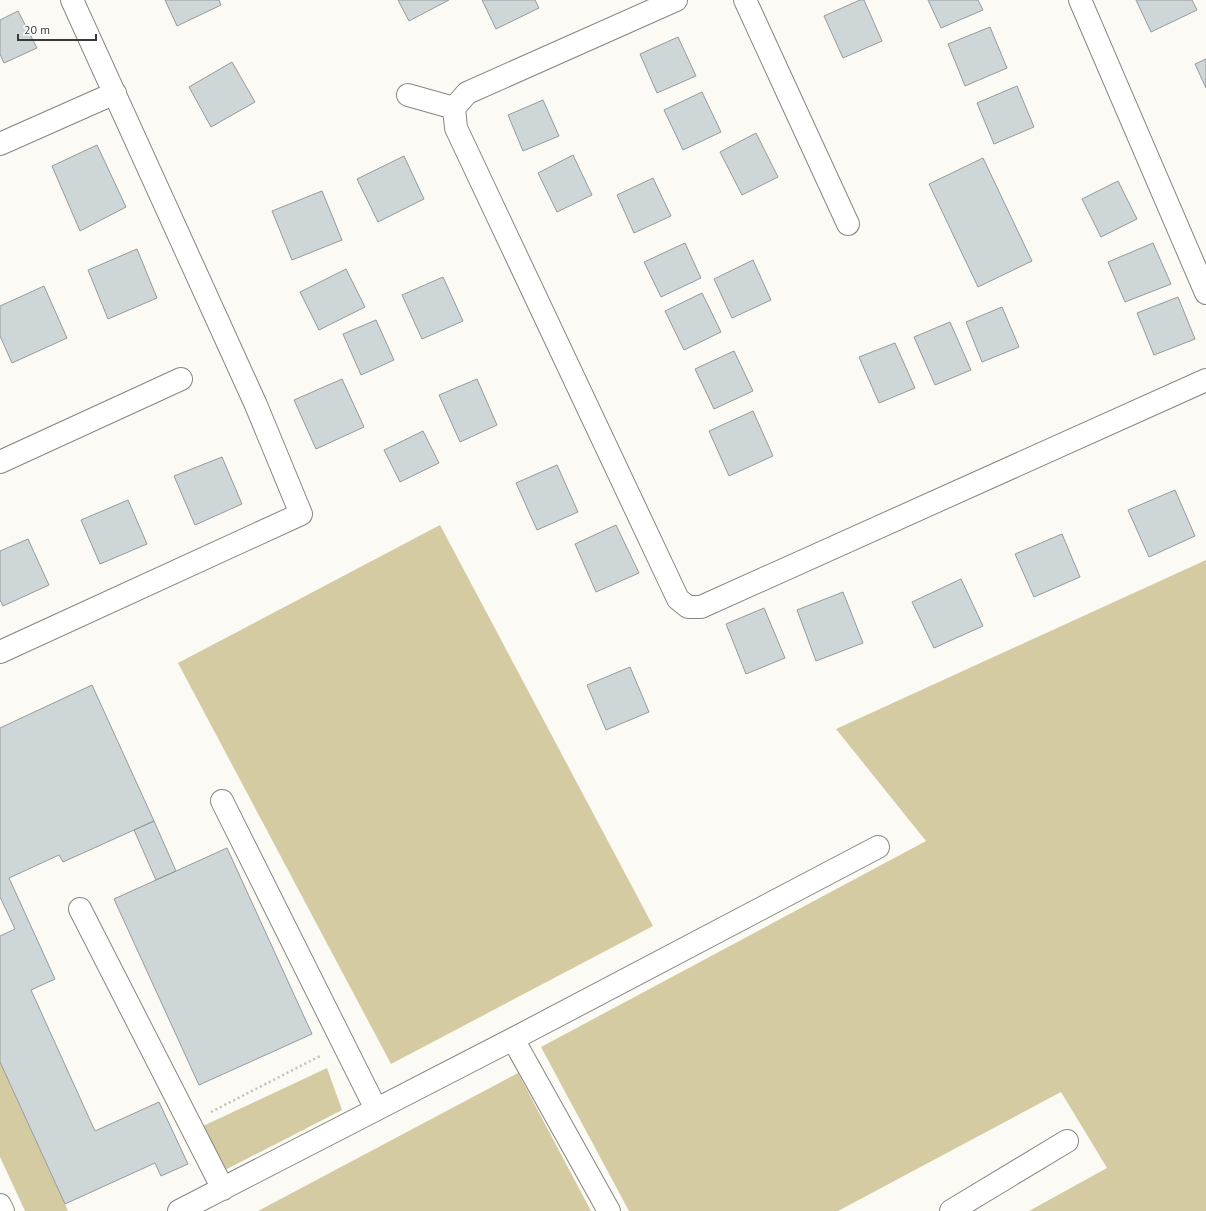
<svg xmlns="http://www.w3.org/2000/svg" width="1206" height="1211" viewBox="0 0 1206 1211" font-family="'PT Sans',sans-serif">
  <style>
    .green { fill: #d5cba3 }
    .building { fill: #cfd6d8; stroke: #959b9d }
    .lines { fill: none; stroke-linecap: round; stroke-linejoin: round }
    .minor-casing { stroke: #878681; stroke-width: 24 }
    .path { stroke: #c0c0bb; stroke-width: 2.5; stroke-dasharray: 2 3; stroke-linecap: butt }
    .minor { stroke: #fff; stroke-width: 22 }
  </style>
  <rect width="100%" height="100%" fill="#fbfaf4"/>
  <path class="green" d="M440 525 653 926 391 1064 178 663Z
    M1206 560V1211H1029L1107 1168 1061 1092 838 1211H629L541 1047 926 841 836 729Z
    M0 1062 65 1204 68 1211H25L0 1157Z
    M327 1068 342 1110 225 1170 203 1126Z
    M518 1073 591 1211H258Z"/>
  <path class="building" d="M165 0H219L221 5 177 26Z
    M398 0H449L409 21Z
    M482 0H535L539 8 496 29Z
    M860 0H864L882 41 843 58 824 16Z
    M928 0H978L983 10 941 28Z
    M1136 0H1192L1197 10 1151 32Z
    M18 11 37 48 4 63 0 54V20Z
    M990 27 1007 68 965 86 948 44Z
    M678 37 696 76 657 93 640 54Z
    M1206 59V88L1195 64Z
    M232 62 255 102 211 127 189 87Z
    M1017 86 1034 127 994 144 977 103Z
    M702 92 721 132 683 150 664 110Z
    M543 100 559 136 523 151 508 115Z
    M756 133 778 177 742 195 720 152Z
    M97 145 126 207 80 231 52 166Z
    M573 155 592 195 557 212 538 173Z
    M404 156 424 199 378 222 357 179Z
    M983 158 1032 261 978 287 929 184Z
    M653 178 671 216 634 233 617 195Z
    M1118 181 1137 219 1101 237 1082 199Z
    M322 191 342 240 292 260 272 211Z
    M685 243 701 278 661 297 644 262Z
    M1153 243 1171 284 1125 302 1108 262Z
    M137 249 157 298 108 319 88 270Z
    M753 260 771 300 732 318 714 279Z
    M346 269 365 307 319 330 300 292Z
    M443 277 463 321 422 339 402 295Z
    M44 286 67 338 12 363 0 336V306Z
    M702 293 721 332 684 350 665 311Z
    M1178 297 1195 339 1154 355 1137 313Z
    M1002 307 1019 347 982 362 966 322Z
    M376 320 394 360 361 375 343 334Z
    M950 322 971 370 935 385 914 337Z
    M895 343 915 388 879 403 859 357Z
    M734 351 753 391 714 409 695 369Z
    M342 379 364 427 316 449 294 400Z
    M477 379 497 425 460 442 439 395Z
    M753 411 773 456 729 476 709 431Z
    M423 431 439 463 400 482 384 450Z
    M222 457 242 504 195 525 174 476Z
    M557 465 578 512 537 530 516 483Z
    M1175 490 1195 536 1149 557 1128 510Z
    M128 500 147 544 100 564 81 520Z
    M616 525 639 573 596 592 575 544Z
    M1062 534 1080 577 1034 597 1015 554Z
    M28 539 49 585 3 606 0 600V551Z
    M961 579 983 626 934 648 912 602Z
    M843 592 863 643 816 661 797 610Z
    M764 608 785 658 746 674 726 624Z
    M630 667 649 712 606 730 587 685Z
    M92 685 154 821 63 862 59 855 9 878 55 979 31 990 95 1131 159 1102 188 1164 161 1176 155 1163 65 1204 0 1062V936L15 929 0 897V728Z
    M154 821 176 871 156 880 134 830Z
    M227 848 312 1034 199 1085 114 899Z"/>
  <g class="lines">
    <defs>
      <path id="minor" d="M676 0 467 93 454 108 456 128 678 599 688 607H701L1206 380
        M745 0 848 224
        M1080 0 1206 293
        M408 95 454 108
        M0 144 115 93
        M0 462 181 379
        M0 652 301 514 256 405 72 0
        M222 801 376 1109
        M80 909 223 1189
        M513 1039 878 847
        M0 1205 3 1211
        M179 1211 513 1039 609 1211
        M951 1211 1067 1141"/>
    </defs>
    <use href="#minor" class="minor-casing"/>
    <path class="path" d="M211 1112 322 1055"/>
    <use href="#minor" class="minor"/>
  </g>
  <path d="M18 34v6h78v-6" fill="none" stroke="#393936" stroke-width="2"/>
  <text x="24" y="34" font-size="12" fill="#393936" stroke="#ffffff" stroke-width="3" paint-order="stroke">20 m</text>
</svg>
